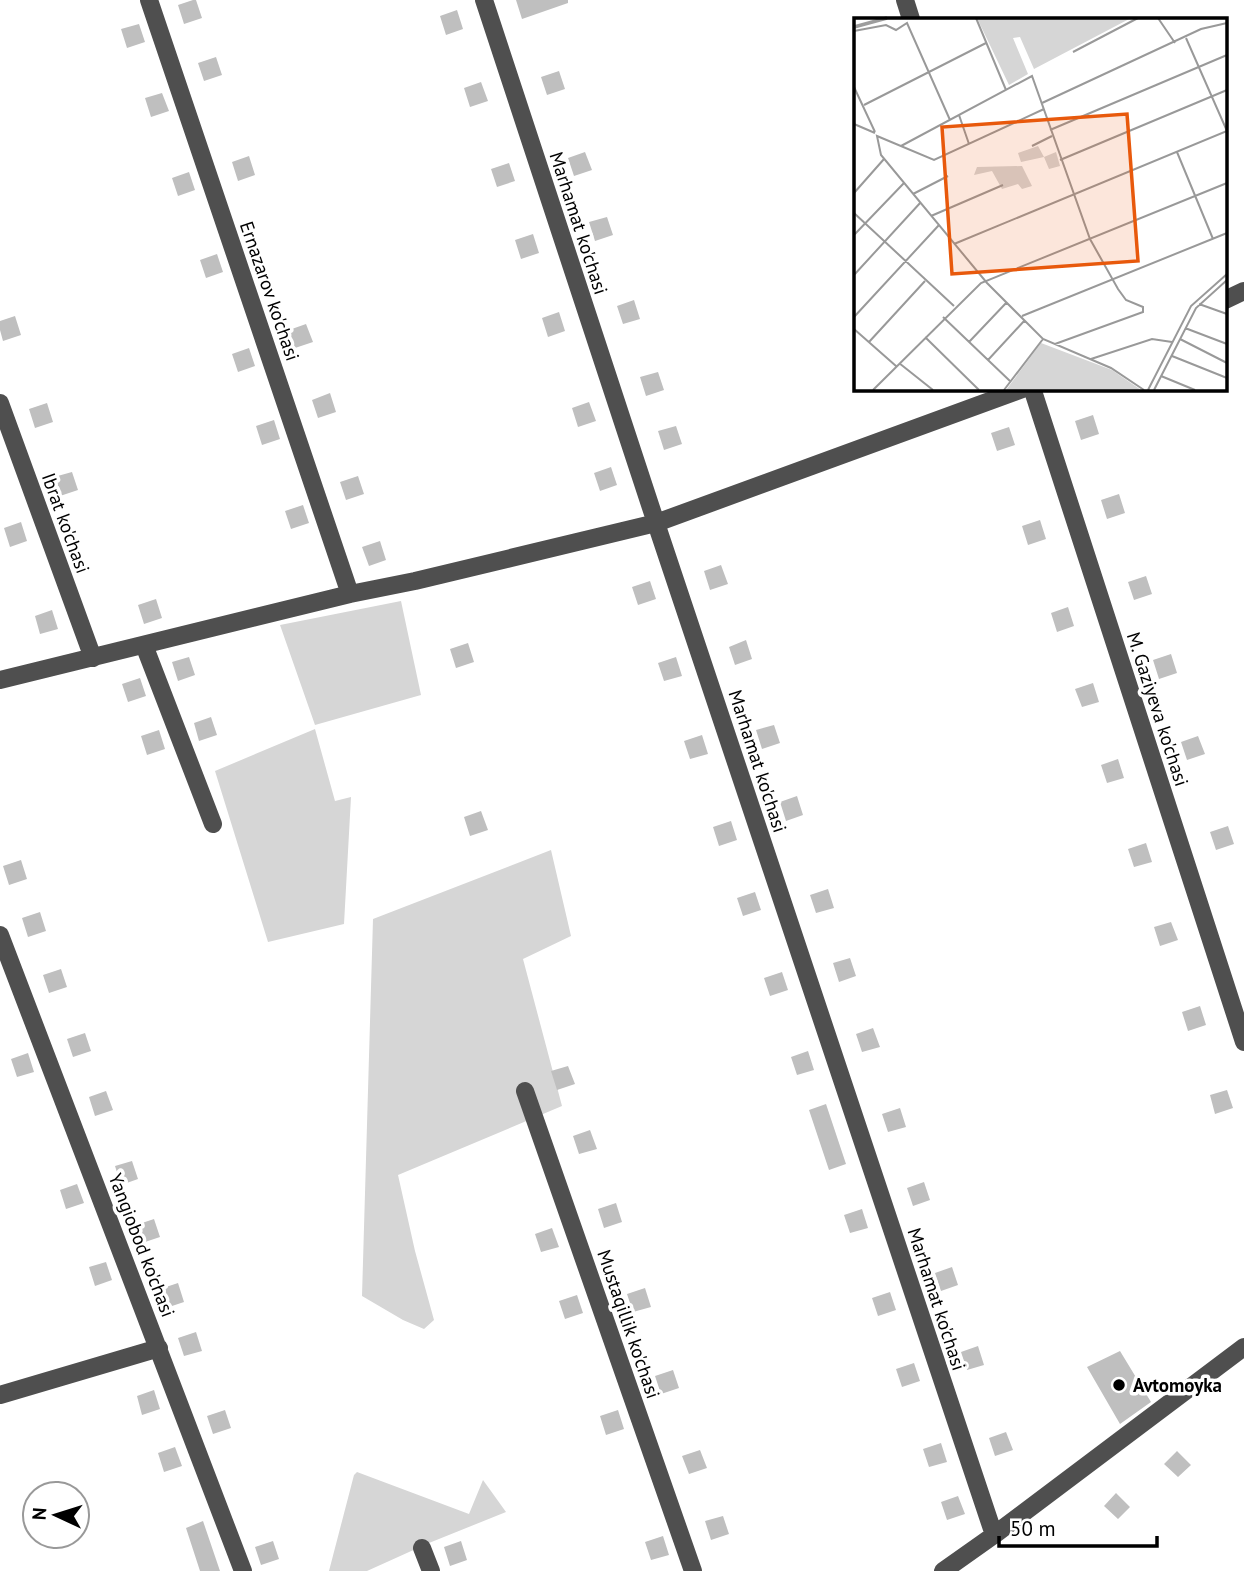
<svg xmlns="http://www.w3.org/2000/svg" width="1244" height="1571" viewBox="0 0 1244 1571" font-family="'PT Sans',sans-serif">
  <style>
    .green { fill: #d6d6d6 }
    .building { fill: #bfbfbf }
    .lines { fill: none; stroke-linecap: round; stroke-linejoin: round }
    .minor { stroke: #4f4f4f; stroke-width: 18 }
    .poi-dot { fill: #000; stroke: #fff; stroke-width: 2.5 }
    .labels { text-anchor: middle; stroke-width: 7; stroke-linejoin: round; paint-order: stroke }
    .street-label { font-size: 19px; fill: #000; stroke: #fff }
    .poi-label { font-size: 19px; font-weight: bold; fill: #000; stroke: #fff; text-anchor: start }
    .inset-river { fill: none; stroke: #9d9d9d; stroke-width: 3.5 }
    .inset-road { fill: none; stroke: #999; stroke-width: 2 }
    .view { fill: #e8590c; fill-opacity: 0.15; stroke: #e8590c; stroke-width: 3.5 }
    .inset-edge { fill: none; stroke: #000; stroke-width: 3.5 }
  </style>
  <rect width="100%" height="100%" fill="#fff"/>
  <path class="green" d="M401 601 421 695 315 725 280 625Z
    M315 729 335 801 351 797 344 924 268 942 215 771Z
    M551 850 571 936 523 959 562 1106 398 1175 415 1251 434 1320 424 1329 403 1320 362 1296 373 919Z
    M357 1472 469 1514 483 1480 506 1512 429 1543 367 1571H329L354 1475Z"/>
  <path class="building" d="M193 0H196L202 18 184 24 178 5Z
    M516 0H568V3L522 19Z
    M457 10 463 29 446 35 440 16Z
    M139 24 145 42 127 48 121 29Z
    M216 57 222 75 204 81 198 63Z
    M559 71 565 89 547 95 541 77Z
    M481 82 488 101 470 107 464 88Z
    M162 93 169 111 151 117 145 98Z
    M585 152 592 170 574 176 568 158Z
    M249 156 255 175 238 181 232 162Z
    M509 163 515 181 497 187 491 169Z
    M189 172 195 190 178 196 172 178Z
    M607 217 613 235 595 241 589 222Z
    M533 234 539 253 521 259 515 240Z
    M217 254 223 272 206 278 200 260Z
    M634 300 640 319 623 324 617 306Z
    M559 312 565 331 548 337 542 318Z
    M15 316 21 335 3 341 0 330V321Z
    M306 324 313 342 295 348 289 330Z
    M249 348 255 366 238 372 232 354Z
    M658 372 664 390 646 396 640 377Z
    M330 393 336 412 318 418 312 400Z
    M589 402 596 421 578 427 572 408Z
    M47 403 53 422 35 428 29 409Z
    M1093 415 1099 434 1081 440 1075 421Z
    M274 420 280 439 262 445 256 426Z
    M676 426 682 444 664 450 658 431Z
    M1009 427 1015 445 997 451 991 433Z
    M611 467 617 485 600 491 594 473Z
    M72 472 78 490 60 496 54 477Z
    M358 476 364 494 346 500 340 482Z
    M1119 494 1125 513 1107 519 1101 500Z
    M303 505 309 523 291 529 285 511Z
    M1040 520 1046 539 1028 545 1022 526Z
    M21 522 27 541 10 547 4 528Z
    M380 541 386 560 369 566 362 547Z
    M721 565 728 584 710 590 704 571Z
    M1146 576 1152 594 1134 600 1128 582Z
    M650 581 656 599 638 605 632 587Z
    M156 599 162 618 144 624 138 605Z
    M1068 607 1074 626 1057 632 1051 613Z
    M52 610 58 629 40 634 35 616Z
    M746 640 752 659 735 665 729 647Z
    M468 643 474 662 456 668 450 649Z
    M1171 654 1177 673 1159 679 1153 660Z
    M189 657 195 675 178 681 172 662Z
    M676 657 682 676 664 681 658 663Z
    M140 678 146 696 128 702 122 684Z
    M1093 683 1099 702 1082 707 1075 689Z
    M211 717 217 735 199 741 194 723Z
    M774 725 780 743 762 749 756 730Z
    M159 730 165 749 147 755 141 736Z
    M702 735 708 754 690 759 684 741Z
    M1198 736 1205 754 1187 760 1181 742Z
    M1118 759 1124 778 1107 783 1101 765Z
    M797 796 803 815 786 821 780 802Z
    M481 811 488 830 470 836 464 817Z
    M731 821 737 840 719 846 713 827Z
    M1228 826 1234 844 1216 850 1210 832Z
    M1146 843 1152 862 1134 867 1128 849Z
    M21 860 27 879 9 885 3 866Z
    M828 889 834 908 816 913 810 895Z
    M755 892 761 910 743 916 737 898Z
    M40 912 46 931 28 937 22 918Z
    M1171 922 1178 940 1160 946 1154 927Z
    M850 958 856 976 839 982 833 963Z
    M61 969 67 987 49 993 43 975Z
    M782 972 788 990 770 996 764 978Z
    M1200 1006 1206 1025 1188 1031 1182 1012Z
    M873 1028 880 1047 862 1052 856 1034Z
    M85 1033 91 1051 73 1057 67 1039Z
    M808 1051 814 1070 797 1075 791 1057Z
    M28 1053 34 1072 17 1077 11 1059Z
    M568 1066 575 1084 557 1090 551 1071Z
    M1227 1090 1233 1108 1215 1114 1210 1095Z
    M106 1091 113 1110 95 1116 89 1097Z
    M826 1104 846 1164 829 1170 809 1110Z
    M900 1108 906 1127 888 1132 882 1114Z
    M590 1130 597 1149 579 1154 573 1136Z
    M132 1161 138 1179 121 1185 115 1166Z
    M924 1182 930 1200 913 1206 907 1188Z
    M77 1184 84 1203 66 1209 60 1190Z
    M616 1203 622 1222 604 1228 598 1209Z
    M862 1209 868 1228 850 1233 844 1215Z
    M154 1219 160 1237 142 1243 136 1225Z
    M552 1228 559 1247 541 1252 535 1234Z
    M106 1262 112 1280 95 1286 89 1267Z
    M952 1267 958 1285 941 1291 935 1273Z
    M178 1283 184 1302 166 1308 160 1289Z
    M645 1288 651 1307 633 1312 627 1294Z
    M890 1292 896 1310 878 1316 872 1298Z
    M577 1295 583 1313 565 1319 559 1301Z
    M196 1332 202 1351 184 1356 178 1338Z
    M978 1346 984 1365 967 1370 961 1352Z
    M1120 1351 1151 1402 1120 1424 1087 1367Z
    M914 1363 920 1381 902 1387 896 1369Z
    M673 1370 679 1388 661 1394 655 1376Z
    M154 1390 160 1409 142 1415 137 1396Z
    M225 1410 231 1428 213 1434 207 1416Z
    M618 1410 624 1429 606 1435 600 1416Z
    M1006 1432 1013 1450 995 1456 989 1438Z
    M941 1443 947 1462 929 1467 923 1449Z
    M175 1447 182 1466 164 1472 158 1453Z
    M700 1450 707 1468 689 1474 682 1456Z
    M1177 1451 1191 1465 1178 1477 1164 1464Z
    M1116 1493 1130 1507 1118 1519 1104 1506Z
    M958 1496 965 1514 947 1520 941 1502Z
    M723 1516 729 1534 711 1540 705 1521Z
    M203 1521 220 1571H200L186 1528Z
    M663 1536 669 1555 651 1560 645 1542Z
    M273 1541 279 1559 261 1565 255 1547Z
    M461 1541 467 1560 450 1566 444 1547Z"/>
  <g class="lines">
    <path class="minor" d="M149 0 350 594
      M484 0 656 523 994 1535
      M905 0 911 19
      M1225 300 1244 291
      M1032 388 1244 1042
      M0 403 93 658
      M144 645 213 824
      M0 680 350 594 415 581 656 523 1025 388
      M0 935 243 1571
      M525 1091 693 1571
      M0 1395 159 1348
      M422 1548 431 1571
      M943 1571 994 1535 1244 1347"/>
  </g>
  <circle class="poi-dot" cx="1119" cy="1385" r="7"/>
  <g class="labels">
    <g class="street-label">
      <text transform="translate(579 223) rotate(72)" y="7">Marhamat ko'chasi</text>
      <text transform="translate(270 291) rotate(71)" y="7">Ernazarov ko'chasi</text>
      <text transform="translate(66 523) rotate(70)" y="7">Ibrat ko'chasi</text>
      <text transform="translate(1158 709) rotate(72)" y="7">M. Gaziyeva ko'chasi</text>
      <text transform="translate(758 761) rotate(72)" y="7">Marhamat ko'chasi</text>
      <text transform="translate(142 1245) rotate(69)" y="7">Yangiobod ko'chasi</text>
      <text transform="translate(937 1299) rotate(72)" y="7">Marhamat ko'chasi</text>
      <text transform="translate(629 1324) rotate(71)" y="7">Mustaqillik ko'chasi</text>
    </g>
    <g class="poi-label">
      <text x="1133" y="1392">Avtomoyka</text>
    </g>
  </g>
  <g transform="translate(854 18)">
    <rect width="373" height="373" fill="#fff"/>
    <path d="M123 0H277L180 51 166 19 159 20 174 56 155 67ZM184 128 190 139 202 134 206 148 195 151 190 139 167 144 164 135ZM168 148 178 168 168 171 164 166 148 171 138 153 120 157 123 149ZM187 325 258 352 287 372H152Z" fill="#d6d6d6"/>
    <path class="inset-river" d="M0 9 33 0"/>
    <path class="inset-road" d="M122 0 152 72M304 0 321 25M0 13 32 7 42 12 53 5 96 102M219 34 284 0M0 69 21 114M188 85 347 11 373 5M10 87 132 25M190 91 80 142 23 118 27 137 133 265 189 321 257 350 290 372M105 97 115 126M0 106 21 115M196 112 373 37M47 128 178 58 236 221 264 271 272 282 289 289V294L201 326M178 128 198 118M323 134 359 221M206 142 373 72M0 175 30 141M59 176 94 158M0 195 100 288M77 198 149 167M0 217 50 165M100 226 373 113 332 20M0 257 67 184M345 286 373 296M168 298 373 215M0 299 85 207M89 299 157 364M331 310 373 326M0 311 42 348M71 319 125 372M326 321 373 345M15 324 71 263M115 324 153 284M318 338 373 360M237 341 298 321 318 324M134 342 171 302M45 345 79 372M307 358 341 372M19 372 127 265 373 165M150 372 189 321M294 372 337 288 373 256M300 372 342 290 373 262"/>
    <path class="view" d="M273 96 284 243 98 256 88 109Z"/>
    <rect width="373" height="373" class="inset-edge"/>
  </g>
  <g transform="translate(56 1515) rotate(274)"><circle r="33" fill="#ffffff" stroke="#999999" stroke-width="2"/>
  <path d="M0-5L12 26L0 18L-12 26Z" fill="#000000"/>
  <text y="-10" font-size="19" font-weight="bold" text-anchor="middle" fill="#000000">N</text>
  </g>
  <path d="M999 1536v10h158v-10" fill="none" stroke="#000000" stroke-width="3.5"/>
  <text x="1010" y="1536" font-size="21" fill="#000000" stroke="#ffffff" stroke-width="5" paint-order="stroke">50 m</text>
</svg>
